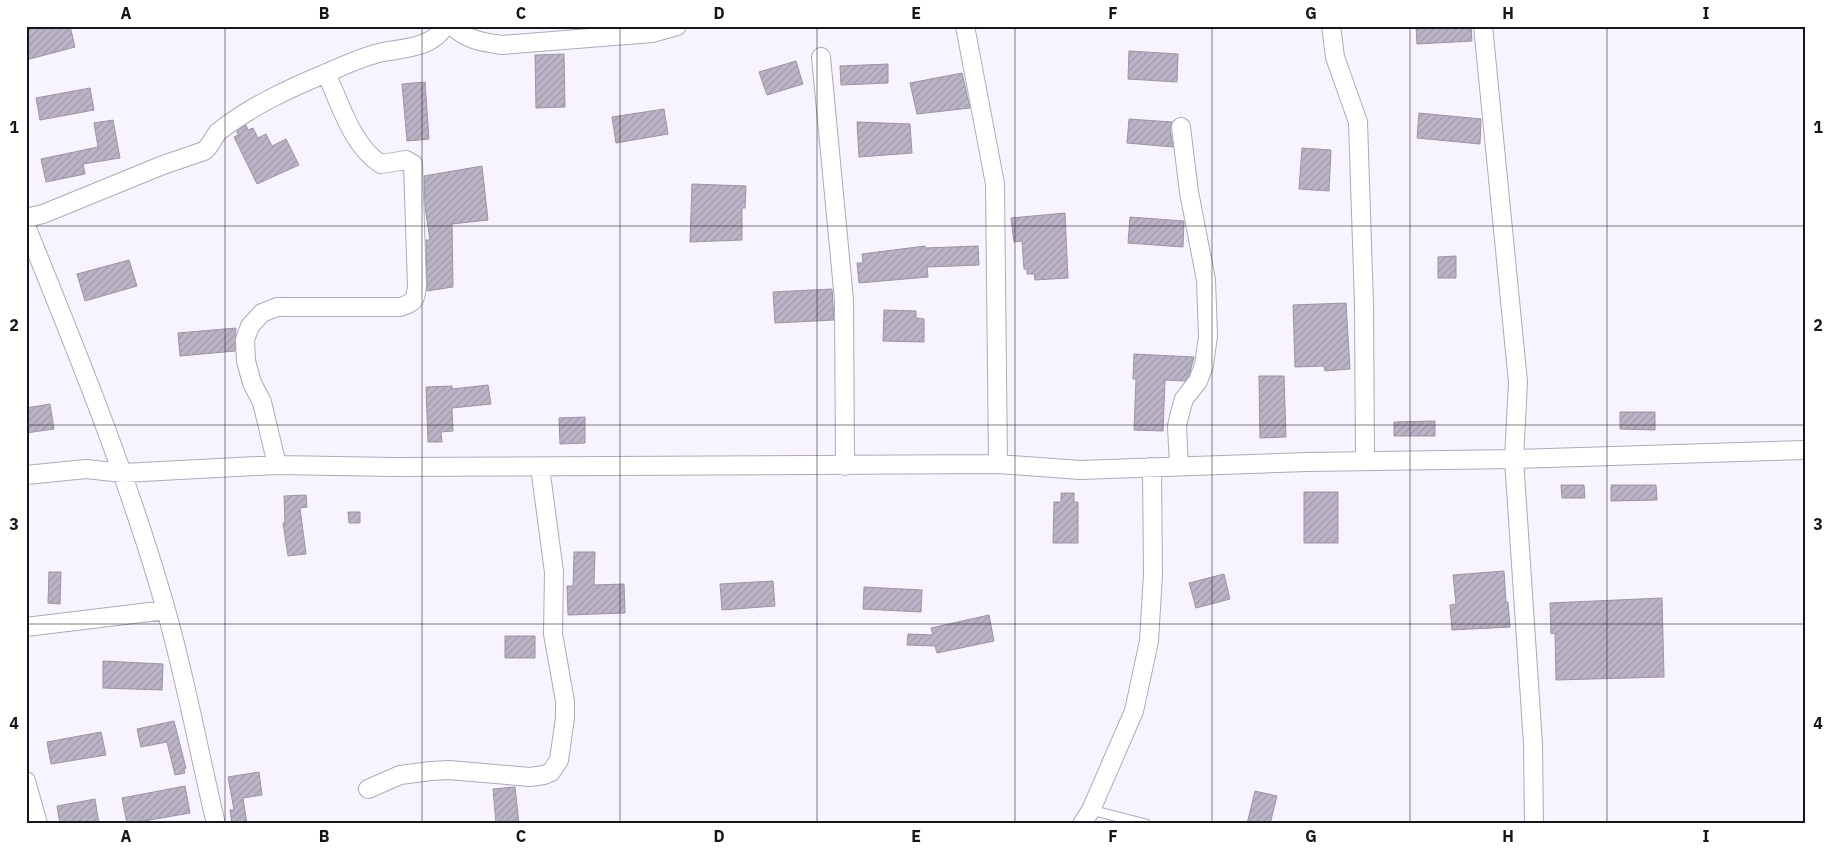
<svg xmlns="http://www.w3.org/2000/svg" width="1832" height="850" viewBox="0 0 1832 850" font-family="'IBM Plex Sans',sans-serif">
  <style>
    .building { fill: url(#building-hatch); stroke: #9a94a6 }
    .lines { fill: none; stroke-linecap: round; stroke-linejoin: round }
    .service-casing { stroke: #afa9bb; stroke-width: 11 }
    .minor-casing { stroke: #afa9bb; stroke-width: 20 }
    .service { stroke: #fff; stroke-width: 9 }
    .minor { stroke: #fff; stroke-width: 18 }
    .grid { fill: none; stroke: #17151c; stroke-width: 1; stroke-opacity: 0.55 }
    .neatline { fill: none; stroke: #17151c; stroke-width: 2 }
    .grid-label { font-size: 16px; text-anchor: middle; font-weight: bold; fill: #17151c }
  </style>
  <defs>
    <pattern id="building-hatch" width="6" height="6" patternUnits="userSpaceOnUse" patternTransform="scale(1.25)"><rect width="6" height="6" fill="#bab4c6"/><path d="M-1 1l2-2M0 6l6-6M5 7l2-2" fill="none" stroke="#9f9aaa"/></pattern>
  </defs>
  <rect width="100%" height="100%" fill="#f8f4ff"/>
  <path class="building" d="M26 26H70L75 47 26 60Z
    M1416 26H1471L1472 41 1417 44Z
    M1129 51 1178 54 1177 82 1128 79Z
    M564 54 565 107 536 108 535 55Z
    M796 61 803 84 767 95 759 72Z
    M888 64V83L841 85 840 66Z
    M962 73 970 108 917 114 910 83Z
    M425 82 429 139 407 141 402 84Z
    M90 88 94 110 40 120 36 98Z
    M664 109 668 134 616 143 612 117Z
    M1419 113 1481 119 1480 144 1417 138Z
    M1129 119 1172 122 1170 128 1173 147 1127 143Z
    M113 120 120 158 83 164 85 174 46 182 41 159 98 147 94 123Z
    M857 122 910 124 912 153 859 157Z
    M246 125 248 130 253 128 258 138 266 134 272 146 286 139 299 165 257 184 234 137 238 135 237 131Z
    M1302 148 1331 150 1329 191 1299 189Z
    M482 166 488 220 452 224 453 287 427 291 426 240H430L425 207 424 176Z
    M692 184 746 186 745 208H742V240L690 242Z
    M1065 213 1068 278 1035 280 1034 274H1027V269H1024L1022 241 1014 242 1011 218Z
    M1130 217 1184 221 1183 247 1128 243Z
    M925 246V248L978 246 979 265 927 267 928 277 859 283 857 263H863L862 254Z
    M1456 256V278H1438V257Z
    M129 260 137 286 85 301 77 274Z
    M832 289 834 320 775 323 773 292Z
    M1346 303 1350 369 1325 371 1324 366 1295 367 1293 305Z
    M884 310 916 311V318L924 319V342L883 341Z
    M236 328 235 351 180 356 178 333Z
    M1134 354 1194 357 1189 376 1185 381 1165 380 1163 431 1134 430 1136 379H1133Z
    M1259 376H1284L1286 437 1260 438Z
    M488 385 491 404 452 408 453 431 441 432 442 442H428L426 387 452 386V389Z
    M50 404 54 429 26 433V408Z
    M1620 412H1655V430L1620 429Z
    M585 417V443L560 444 559 418Z
    M1435 421V436H1394V422Z
    M1561 485H1584L1585 498H1562Z
    M1611 485H1656L1657 500 1611 501Z
    M1304 492H1338V543H1304Z
    M1061 493H1074V502H1078V543H1053L1054 502H1061Z
    M306 495 307 507 300 508 306 554 288 556 283 523H285L284 496Z
    M348 512H360V523H349Z
    M574 552H595L594 585 624 584 625 613 568 615 567 586H573Z
    M1504 571 1506 602H1508L1510 627 1452 630 1450 605 1456 604 1453 575Z
    M49 572H61L60 604 48 603Z
    M1224 574 1230 599 1196 608 1189 583Z
    M773 581 775 606 722 610 720 584Z
    M864 587 922 590 921 612 863 609Z
    M1662 598 1664 677 1556 680 1555 633 1551 634 1550 603Z
    M989 615 994 641 937 653 935 646 907 645 908 634 933 635 931 628Z
    M505 636H535V658H505Z
    M103 661 163 664 162 690 103 688Z
    M174 721 186 768 184 769 185 773 175 775 167 742 141 747 137 729Z
    M101 732 106 755 51 764 47 742Z
    M259 772 262 795 243 798 247 824H232L230 810H234L228 777Z
    M185 786 190 813 127 824 122 798Z
    M515 787 519 824H496L493 789Z
    M1255 791 1277 796 1270 824H1247Z
    M95 799 99 824H60L57 806Z"/>
  <g class="lines">
    <defs>
      <path id="service" d="M1091 810 1146 824"/>
      <path id="minor" d="M452 26C467 40 482 42 502 45L652 33 677 26
        M965 26 995 184 998 464
        M1331 26 1335 57 1358 122 1364 304 1365 461
        M1483 26 1518 382 1514 459 1533 744 1534 824
        M821 57 844 300 845 466
        M26 218 43 214 163 165 204 151C211 146 212 139 218 132 251 106 290 88 329 72 347 64 364 56 383 52 405 48 432 48 445 26
        M26 226C77 352 129 479 166 610 186 680 199 753 216 824
        M277 465 262 402 252 383 246 361 245 340 250 326 262 313 277 307H400C415 302 415 301 417 286L413 164 406 160 381 164C352 146 340 103 326 73
        M1179 466 1177 426 1180 413 1184 399 1198 381 1204 365 1208 336 1206 280 1189 192 1181 127
        M26 475 86 469 123 473 277 465 395 467 998 464 1080 470 1307 462 1514 459 1806 450
        M26 627 166 610
        M26 781 38 824
        M368 789 400 775 431 771 449 770 530 777 544 775 551 772 559 760 565 718V701L553 634 554 572 540 467
        M1082 824 1091 810 1134 711 1149 641 1153 574 1152 467"/>
    </defs>
    <use href="#service" class="service-casing"/>
    <use href="#minor" class="minor-casing"/>
    <use href="#service" class="service"/>
    <use href="#minor" class="minor"/>
  </g>
  <path class="grid" d="M225 26V824M422 26V824M620 26V824M817 26V824M1015 26V824M1212 26V824M1410 26V824M1607 26V824M26 226H1806M26 425H1806M26 624H1806"/>
  <rect width="1832" height="850" fill="none" stroke="#ffffff" stroke-width="55"/>
  <rect x="28" y="28" width="1776" height="794" class="neatline"/>
  <g class="grid-label">
    <text x="126" y="19">A</text>
    <text x="324" y="19">B</text>
    <text x="521" y="19">C</text>
    <text x="719" y="19">D</text>
    <text x="916" y="19">E</text>
    <text x="1113" y="19">F</text>
    <text x="1311" y="19">G</text>
    <text x="1508" y="19">H</text>
    <text x="1706" y="19">I</text>
    <text x="14" y="133">1</text>
    <text x="1818" y="133">1</text>
    <text x="14" y="331">2</text>
    <text x="1818" y="331">2</text>
    <text x="14" y="530">3</text>
    <text x="1818" y="530">3</text>
    <text x="14" y="729">4</text>
    <text x="1818" y="729">4</text>
    <text x="126" y="842">A</text>
    <text x="324" y="842">B</text>
    <text x="521" y="842">C</text>
    <text x="719" y="842">D</text>
    <text x="916" y="842">E</text>
    <text x="1113" y="842">F</text>
    <text x="1311" y="842">G</text>
    <text x="1508" y="842">H</text>
    <text x="1706" y="842">I</text>
  </g>
</svg>
